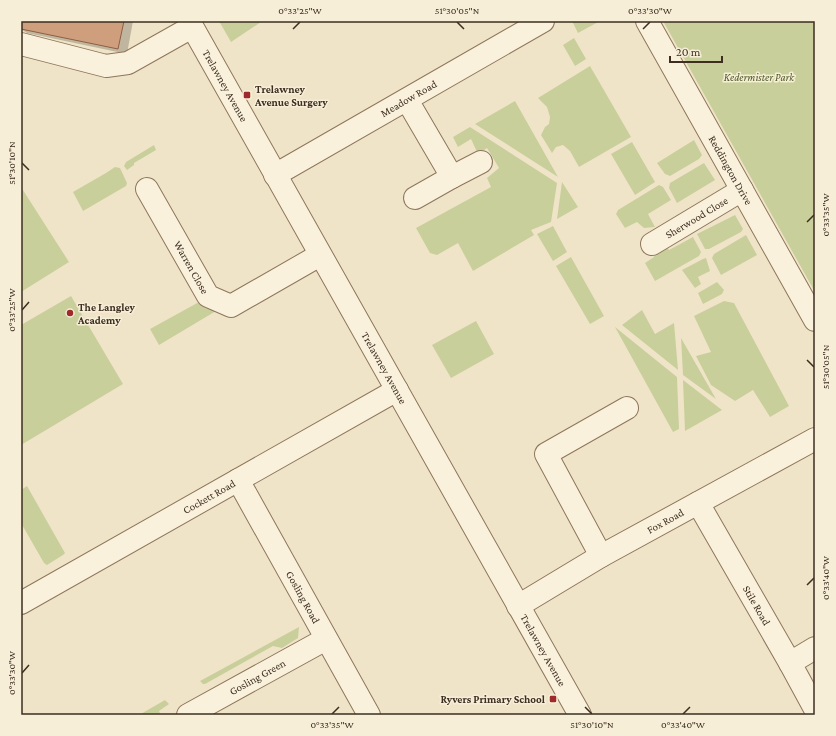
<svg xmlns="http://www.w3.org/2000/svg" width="836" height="736" viewBox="0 0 836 736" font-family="'Crimson Pro',serif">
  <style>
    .green { fill: #c9cf9b }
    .shadow { fill: #0003 }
    .building { fill: #cf9f7d; stroke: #8d5f41 }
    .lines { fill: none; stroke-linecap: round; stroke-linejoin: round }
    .minor-casing { stroke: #8d765c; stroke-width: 24 }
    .minor { stroke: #faf1dc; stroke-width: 22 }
    .ticks { fill: none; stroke: #3d2e20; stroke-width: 1.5 }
    .poi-dot { fill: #9e2a2b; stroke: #f7eed8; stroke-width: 1.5 }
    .labels { text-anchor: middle; stroke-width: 3; stroke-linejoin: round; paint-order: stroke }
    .park-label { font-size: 11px; font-style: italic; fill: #4d5a26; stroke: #f7eed8 }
    .street-label { font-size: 11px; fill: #3d2e20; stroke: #f7eed8 }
    .poi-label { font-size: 11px; font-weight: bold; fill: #3d2e20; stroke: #f7eed8; text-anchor: start }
    .neatline { fill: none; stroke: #3d2e20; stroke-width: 1.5 }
    .ticks-label { font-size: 10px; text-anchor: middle; fill: #3d2e20 }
  </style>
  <rect width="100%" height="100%" fill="#f0e4c8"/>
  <path class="green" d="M219 21H260L261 22 231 42Z
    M572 21H600L578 33Z
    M663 21H815V292Z
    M574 38 586 59 575 66 563 45Z
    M590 66 631 137 579 167 570 151 563 145 556 147 552 153 541 135 545 127 549 124 550 117 547 107 538 98Z
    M515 101 558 177 475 124Z
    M470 127 557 183 551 222 531 230 534 235 473 271 458 243 437 255 430 253 416 228 491 187 487 178 499 168 487 148 478 154 471 139 458 147 453 137Z
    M694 140 702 155 699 159 670 176 665 174 657 163Z
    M632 142 655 182 635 195 611 154Z
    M154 145 156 150 134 163V165L127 170 124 166 126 162Z
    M704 163 715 180 677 203 669 188 670 183Z
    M115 167 120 168 127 183 126 186 83 211 73 192 106 173Z
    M562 182 578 207 557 219Z
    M659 185 663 187 671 200 648 214 655 227 644 228 637 222 625 228 616 214 618 210Z
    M21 187 69 262 21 292Z
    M735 215 743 229 741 232 709 249H705L697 234Z
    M553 226 567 252 553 261 537 234Z
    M746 235 757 255 721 275 712 258 714 254Z
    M693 237 701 252 699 256 655 281 645 263 654 257 656 245 661 238 669 250Z
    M571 257 604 316 590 324 556 266Z
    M706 258 710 271 698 277 701 284 695 288 682 270 703 259Z
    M717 282 724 290 722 294 703 304 698 293Z
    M71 296 123 384 21 445V325Z
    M724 301 734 303 789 406 770 417 753 390 735 401 711 385 696 356 711 352 694 316Z
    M199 302 205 308 216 311 159 345 150 329Z
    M642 310 655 334 674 323 678 370 622 325Z
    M476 321 494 354 451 378 432 345Z
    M615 327 677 377 679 429 673 432Z
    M681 338 716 399 683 375Z
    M683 380 722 410 685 431Z
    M27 486 65 553 63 555 47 565 44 563 21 523V490Z
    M299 627 298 638 282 648 273 646 205 684H203L200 681Z
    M165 700 169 704 159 711 161 715H139Z"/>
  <path class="shadow" d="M21 21H133L127 54 27 33 21 29Z"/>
  <path class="building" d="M21 21H124L118 49 21 29Z"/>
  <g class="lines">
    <defs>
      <g id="minor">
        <path id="s1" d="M189 21 580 715"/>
        <path id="s2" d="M647 21 815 320"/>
        <path d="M21 44 106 66 128 63 192 27"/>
        <path d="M407 100 452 177 415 198"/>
        <path id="s3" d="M275 175 543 21"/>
        <path d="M452 177 481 162"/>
        <path id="s4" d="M147 189 208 296 231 306 320 255"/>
        <path id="s5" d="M652 244 742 190"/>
        <path id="s6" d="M238 480 369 715"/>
        <path id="s7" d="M698 503 790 663 815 709"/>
        <path d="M601 556 546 454 627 408"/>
        <path id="s8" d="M21 603 397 390"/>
        <path id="s9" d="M518 606 601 556 815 439"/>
        <path d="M790 663 815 648"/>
        <path id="s10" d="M188 715 326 639"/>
      </g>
    </defs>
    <use href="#minor" class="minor-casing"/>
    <use href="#minor" class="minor"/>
  </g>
  <path class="ticks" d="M457 22 464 29M293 29 300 22M643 29 650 22M22 163 29 170M807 222 814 215M22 310 29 302M807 360 814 367M807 585 814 578M22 673 29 665M585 707 592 714M332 714 339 707M683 714 690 707"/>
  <g class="poi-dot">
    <rect x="243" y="91" width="8" height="8" rx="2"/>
    <circle cx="70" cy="313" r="4"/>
    <rect x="549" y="695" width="8" height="8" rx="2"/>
  </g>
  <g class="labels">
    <g class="park-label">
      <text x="759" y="81">Kedermister Park</text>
    </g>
    <g class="street-label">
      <text dy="4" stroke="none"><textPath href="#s1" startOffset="74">Trelawney Avenue</textPath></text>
      <text dy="4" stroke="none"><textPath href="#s3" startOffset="154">Meadow Road</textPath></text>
      <text dy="4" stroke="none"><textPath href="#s2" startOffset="171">Reddington Drive</textPath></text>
      <text dy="4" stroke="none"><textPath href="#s5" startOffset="52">Sherwood Close</textPath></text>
      <text dy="4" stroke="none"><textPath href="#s4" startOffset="90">Warren Close</textPath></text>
      <text dy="4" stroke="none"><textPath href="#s1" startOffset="398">Trelawney Avenue</textPath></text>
      <text dy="4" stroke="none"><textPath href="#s8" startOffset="216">Cockett Road</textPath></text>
      <text dy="4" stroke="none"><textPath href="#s9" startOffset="170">Fox Road</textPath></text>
      <text dy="4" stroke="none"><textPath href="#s6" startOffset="134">Gosling Road</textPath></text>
      <text dy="4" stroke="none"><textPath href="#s7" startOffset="118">Stile Road</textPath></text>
      <text dy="4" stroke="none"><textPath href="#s1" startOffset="722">Trelawney Avenue</textPath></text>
      <text dy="4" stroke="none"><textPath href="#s10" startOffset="79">Gosling Green</textPath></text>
    </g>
    <g class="poi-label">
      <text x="255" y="93">Trelawney<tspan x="255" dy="13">Avenue Surgery</tspan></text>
      <text x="78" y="311">The Langley<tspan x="78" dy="13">Academy</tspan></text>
      <text x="545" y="703" text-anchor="end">Ryvers Primary School</text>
    </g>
  </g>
  <rect width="836" height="736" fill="none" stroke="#f7eed8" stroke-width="44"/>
  <path d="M670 56v6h52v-6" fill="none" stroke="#3d2e20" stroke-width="2"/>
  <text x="676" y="56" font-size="12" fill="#3d2e20" stroke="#f7eed8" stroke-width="3" paint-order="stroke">20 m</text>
  <rect x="22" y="22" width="792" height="692" class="neatline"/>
  <g class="ticks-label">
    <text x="300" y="14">0°33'25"W</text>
    <text x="457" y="14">51°30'05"N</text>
    <text x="650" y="14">0°33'30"W</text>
    <text transform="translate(11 163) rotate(-90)" y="4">51°30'10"N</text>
    <text transform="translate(825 215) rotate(-90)" y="4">0°33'35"W</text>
    <text transform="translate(11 310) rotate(-90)" y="4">0°33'25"W</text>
    <text transform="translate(825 367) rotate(-90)" y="4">51°30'05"N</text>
    <text transform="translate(825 578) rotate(-90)" y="4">0°33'40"W</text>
    <text transform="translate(11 673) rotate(-90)" y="4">0°33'30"W</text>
    <text x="332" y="728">0°33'35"W</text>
    <text x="592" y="728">51°30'10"N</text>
    <text x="683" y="728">0°33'40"W</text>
  </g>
</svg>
